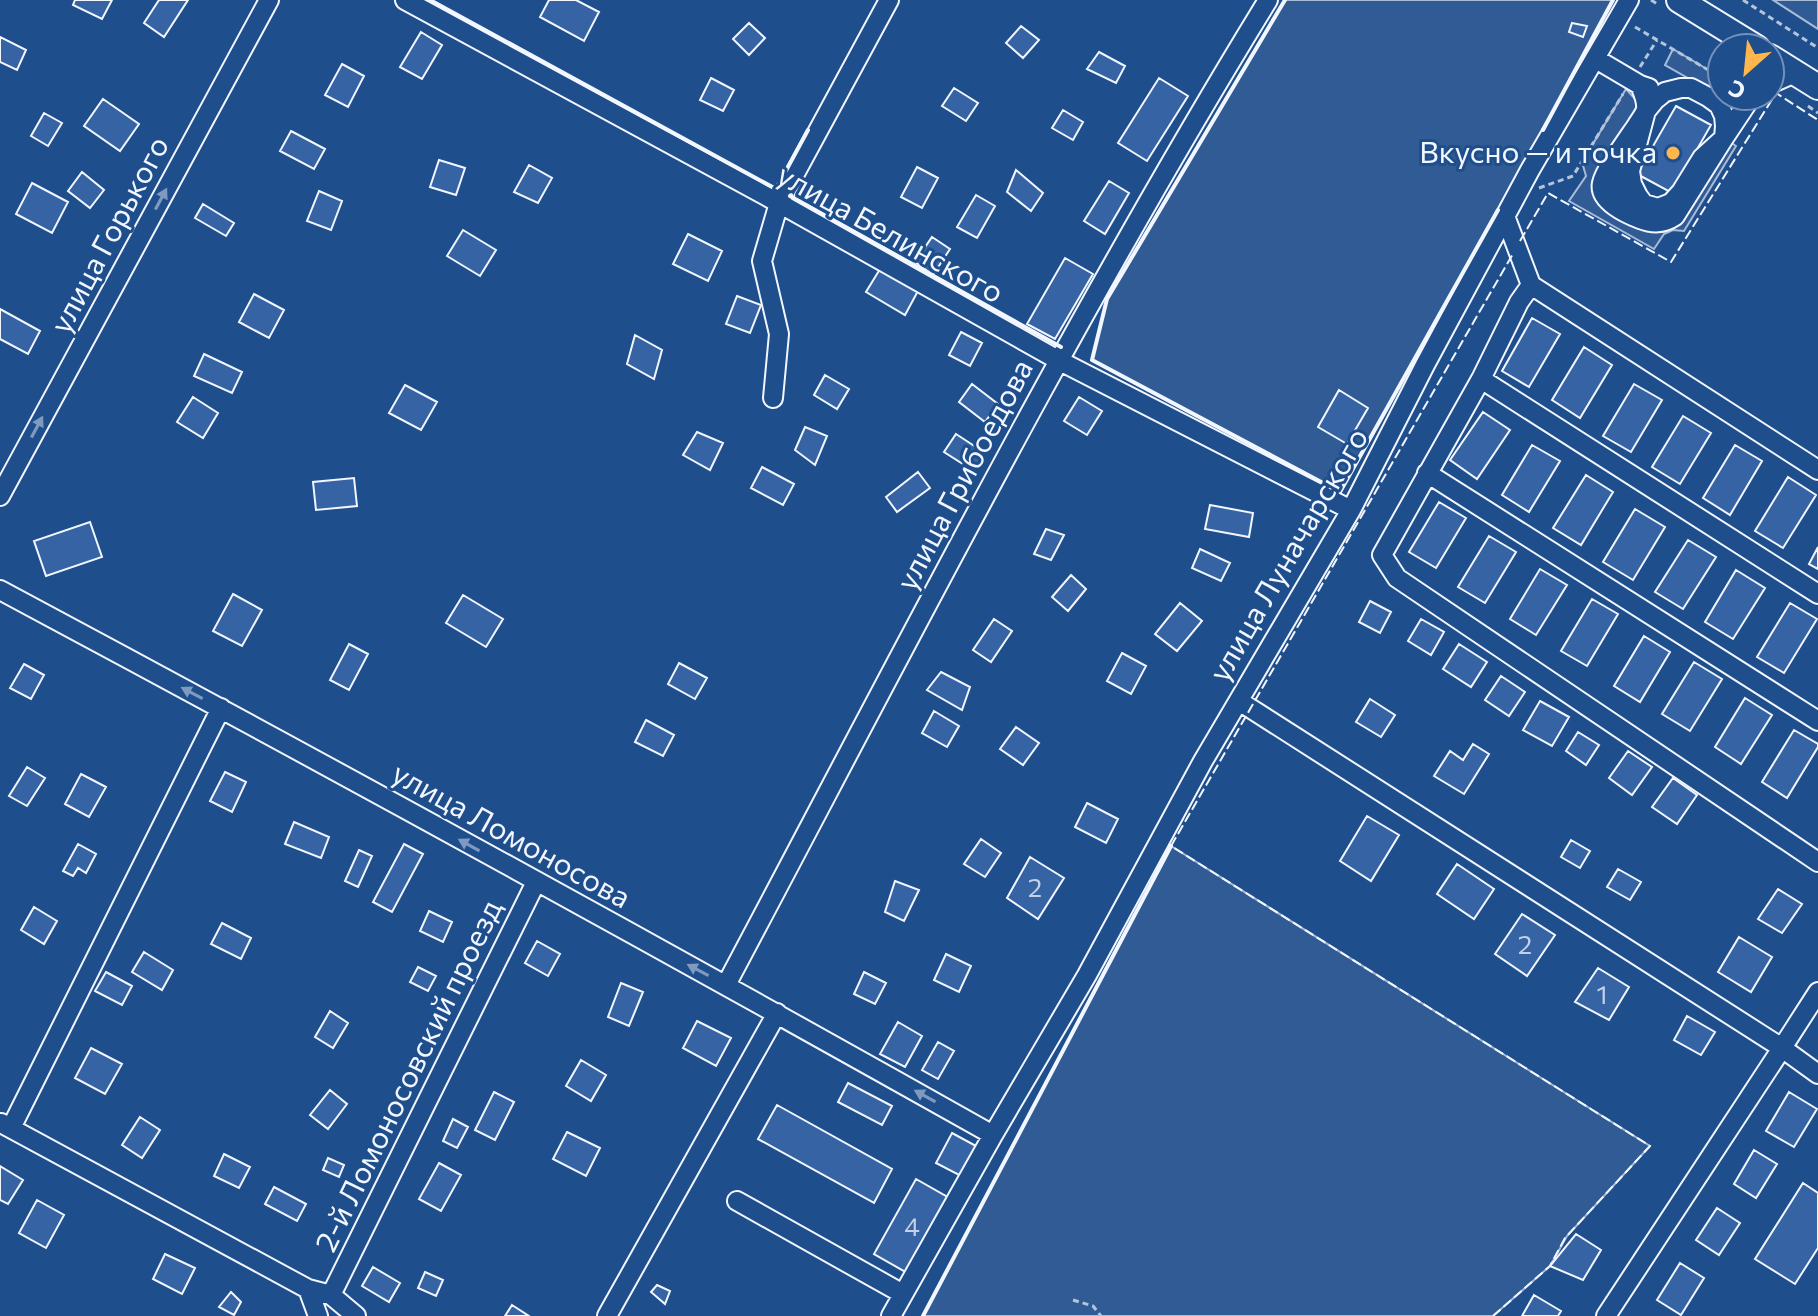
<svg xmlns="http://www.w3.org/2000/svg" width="1818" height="1316" viewBox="0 0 1818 1316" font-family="Commissioner,sans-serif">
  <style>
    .built { fill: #305b95; stroke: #a8bbd7; stroke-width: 2 }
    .building { fill: #3563a3; stroke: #f2f6ff; stroke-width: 2 }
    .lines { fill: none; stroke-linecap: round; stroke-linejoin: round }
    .minor-casing { stroke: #f2f6ff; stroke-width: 22 }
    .major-casing { stroke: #f2f6ff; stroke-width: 28 }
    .path { stroke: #b3c4dc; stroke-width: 3; stroke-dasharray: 6 4; stroke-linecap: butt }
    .minor { stroke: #1f4e8c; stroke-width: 18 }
    .major { stroke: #1f4e8c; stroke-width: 24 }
    .fence { stroke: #f2f6ff; stroke-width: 2; stroke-dasharray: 10 4; stroke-linecap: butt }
    .wall { stroke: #f2f6ff; stroke-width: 4 }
    .oneway { fill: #7e9ac0 }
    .poi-dot { fill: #ffb74d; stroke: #1f4e8c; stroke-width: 3 }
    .labels { text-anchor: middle; stroke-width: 6; stroke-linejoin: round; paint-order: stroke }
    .number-label { font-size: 26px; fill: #c3d1e8 }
    .poi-label { font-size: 30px; fill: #f2f6ff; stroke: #1f4e8c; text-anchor: end }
    .street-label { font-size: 30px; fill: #f2f6ff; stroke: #1f4e8c }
  </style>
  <rect width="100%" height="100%" fill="#1f4e8c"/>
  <path class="built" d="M1285 0H1613L1552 115 1340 492 1092 360 1107 299Z
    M1773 0H1818V29Z
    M1673 49 1722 78V96H1727L1725 99 1665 65Z
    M1626 89 1646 111 1611 164 1644 221 1724 138 1736 146 1684 231 1673 230 1664 234 1654 249 1569 201 1586 176 1582 162Z
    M1171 846 1650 1146 1567 1236 1550 1266 1493 1316H923Z"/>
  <path class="building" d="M75 0H112L102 19 73 5Z
    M159 0H188L164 37 144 23Z
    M549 0H576L599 12 584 41 540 17Z
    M749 23 765 38 749 55 733 39Z
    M1572 23 1587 26 1583 37 1569 32Z
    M1021 26 1039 40 1023 58 1006 43Z
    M421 32 442 45 422 79 400 67Z
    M0 37 26 50 17 70 0 62Z
    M1099 52 1125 66 1116 83 1087 69Z
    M342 64 364 76 348 107 325 95Z
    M711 78 734 90 723 111 700 100Z
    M1159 78 1188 96 1147 161 1118 143Z
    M954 88 978 103 966 121 942 106Z
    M103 99 139 124 120 151 84 126Z
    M1676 106 1711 125 1672 193 1637 174Z
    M1063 110 1083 122 1073 140 1052 128Z
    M44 113 62 123 48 146 31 136Z
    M291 131 325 149 314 169 280 151Z
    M439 160 465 168 456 195 430 187Z
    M529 165 552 178 538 203 514 192Z
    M917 167 938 178 922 208 901 197Z
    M1016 170 1043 193 1031 211 1007 192Z
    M82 172 104 190 90 208 68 191Z
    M1109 181 1129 193 1105 234 1084 221Z
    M32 183 68 202 52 233 16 214Z
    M319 191 342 201 331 230 307 221Z
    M976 195 995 206 977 238 957 227Z
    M203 204 234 223 226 236 195 218Z
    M463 230 496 250 480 276 447 256Z
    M688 234 722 251 708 281 673 264Z
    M932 237 950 249 933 275 915 262Z
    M1065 258 1093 274 1055 339 1027 324Z
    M880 269 918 291 905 315 866 292Z
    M254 294 284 310 269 338 239 322Z
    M737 296 761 305 750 333 726 324Z
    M0 309 40 331 28 354 0 339Z
    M1532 318 1560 334 1529 387 1502 371Z
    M961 332 982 343 970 366 949 355Z
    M635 335 662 350 654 379 627 364Z
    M1584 347 1612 365 1580 418 1552 400Z
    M204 354 242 372 232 393 194 376Z
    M825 375 849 389 837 409 814 395Z
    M972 384 998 404 985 422 959 402Z
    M1634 384 1662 400 1631 452 1603 436Z
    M405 385 437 402 421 430 389 413Z
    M1339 390 1368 408 1347 444 1318 427Z
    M193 397 218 413 203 438 177 422Z
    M1079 397 1102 411 1087 435 1064 421Z
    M1483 412 1510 430 1477 479 1450 460Z
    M1683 416 1711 433 1680 484 1652 467Z
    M805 427 827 436 815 465 795 450Z
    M697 432 723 443 710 470 683 455Z
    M956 434 985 453 974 471 944 452Z
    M1532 445 1560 461 1529 512 1502 495Z
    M1735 445 1762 461 1730 515 1703 498Z
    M762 467 794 484 783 505 751 488Z
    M918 472 930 488 897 512 886 497Z
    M1586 475 1613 492 1581 545 1553 528Z
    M1788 477 1816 495 1783 548 1755 531Z
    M354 478 357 506 316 510 313 482Z
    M1439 502 1466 518 1436 568 1409 552Z
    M1210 505 1253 513 1249 537 1205 529Z
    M1635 509 1665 527 1633 580 1603 562Z
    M90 522 102 557 46 576 34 541Z
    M1046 529 1064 535 1051 560 1034 554Z
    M1489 536 1516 552 1485 603 1458 587Z
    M1688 540 1716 557 1683 609 1655 592Z
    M1818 547V569L1809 564Z
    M1200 549 1230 563 1221 581 1192 568Z
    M1540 569 1567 585 1536 635 1510 619Z
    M1736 570 1765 588 1733 639 1705 622Z
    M1071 575 1086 589 1068 611 1052 597Z
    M233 594 262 610 242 646 213 631Z
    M463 595 503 619 486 647 446 623Z
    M1592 599 1618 614 1587 666 1561 651Z
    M1370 601 1391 612 1380 633 1359 622Z
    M1180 603 1202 621 1177 651 1155 634Z
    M1790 603 1817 619 1784 673 1757 657Z
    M994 619 1012 631 991 662 973 650Z
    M1421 619 1444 632 1431 655 1408 641Z
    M1644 636 1670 652 1640 702 1614 686Z
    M349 644 368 654 349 690 330 680Z
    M1459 644 1487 662 1471 687 1443 669Z
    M1122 653 1146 666 1131 694 1107 681Z
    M1694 662 1722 679 1690 731 1662 714Z
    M679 663 707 678 695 699 668 684Z
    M24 664 44 675 31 699 10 688Z
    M941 672 970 687 962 710 927 690Z
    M1501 676 1525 692 1509 716 1485 700Z
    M1745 698 1772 715 1741 764 1715 747Z
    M1370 699 1395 715 1381 737 1356 722Z
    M1540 701 1569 717 1552 746 1523 730Z
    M934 711 959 726 947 747 922 733Z
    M646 720 674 735 663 756 635 742Z
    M1016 727 1039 743 1023 765 1000 749Z
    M1794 730 1818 744V747L1787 798 1762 782Z
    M1578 732 1599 745 1586 765 1566 751Z
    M1473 744 1489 754 1464 794 1434 776 1450 751 1463 760Z
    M1628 751 1652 767 1632 795 1609 778Z
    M27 767 45 778 27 806 9 796Z
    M225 772 246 782 232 812 210 801Z
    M81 774 106 787 89 817 65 804Z
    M1673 778 1697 795 1677 824 1652 807Z
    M1087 803 1118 819 1106 843 1075 827Z
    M1367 816 1399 835 1371 881 1340 861Z
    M294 822 329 837 321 858 285 844Z
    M981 839 1001 853 985 877 964 864Z
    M1571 840 1590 851 1580 868 1561 857Z
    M78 844 96 854 86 873 78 868 73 876 63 871Z
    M404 844 423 854 392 912 373 902Z
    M359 850 372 856 358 887 345 881Z
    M1030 857 1064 878 1038 919 1007 898Z
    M1457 864 1494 889 1474 919 1437 894Z
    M1618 869 1641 882 1630 900 1607 887Z
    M895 881 919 890 904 921 885 912Z
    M1778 889 1802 904 1782 933 1758 919Z
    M34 907 57 921 44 944 21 930Z
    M429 911 452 922 443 942 420 931Z
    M1522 914 1555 935 1527 976 1495 954Z
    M222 923 251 938 241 959 211 944Z
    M1739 937 1772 957 1751 992 1718 972Z
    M537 941 560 954 548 976 525 963Z
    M144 952 173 970 162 990 132 972Z
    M946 954 971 966 959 992 934 980Z
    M418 967 436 976 428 991 410 982Z
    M1598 968 1629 987 1609 1020 1575 1002Z
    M106 972 132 986 122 1005 95 991Z
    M864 972 886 983 875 1004 854 994Z
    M621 983 643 992 629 1026 608 1017Z
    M330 1011 348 1023 333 1048 315 1037Z
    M1687 1016 1715 1032 1701 1055 1674 1040Z
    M697 1021 731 1038 716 1066 683 1048Z
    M898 1022 922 1036 905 1067 880 1054Z
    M938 1042 954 1051 938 1079 922 1070Z
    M91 1048 122 1064 105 1094 75 1078Z
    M581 1060 606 1075 591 1101 566 1086Z
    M848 1083 892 1106 882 1125 838 1102Z
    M330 1090 347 1104 328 1129 310 1115Z
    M494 1092 514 1102 495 1140 475 1130Z
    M1789 1092 1817 1109 1794 1147 1766 1131Z
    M777 1105 892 1169 874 1203 758 1139Z
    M140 1117 160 1130 142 1158 122 1145Z
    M453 1119 468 1127 457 1148 443 1141Z
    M567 1132 600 1148 586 1176 553 1159Z
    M952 1133 976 1146 961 1176 936 1163Z
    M1754 1150 1777 1164 1756 1198 1734 1184Z
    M224 1154 250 1167 239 1188 214 1176Z
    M328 1158 344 1165 339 1177 323 1170Z
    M439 1163 461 1175 441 1211 419 1199Z
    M0 1166 23 1180 8 1204 0 1200Z
    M916 1179 951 1199 909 1274 874 1254Z
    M1803 1183 1818 1193V1248L1795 1284 1755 1259Z
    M274 1187 306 1204 297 1221 265 1204Z
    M37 1200 64 1215 46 1248 19 1233Z
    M1717 1208 1740 1223 1719 1255 1696 1240Z
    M1576 1234 1601 1250 1583 1280 1550 1266Z
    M165 1254 195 1268 182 1294 153 1279Z
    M1680 1263 1704 1278 1681 1315 1657 1300Z
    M373 1267 400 1283 389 1302 362 1286Z
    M425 1272 443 1280 436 1296 418 1288Z
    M657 1285 670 1291 665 1304 651 1292Z
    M231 1292 241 1302 234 1315 219 1307Z
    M1534 1295 1561 1311 1558 1316H1522Z
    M512 1305 529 1316H505Z"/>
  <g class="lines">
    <defs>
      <path id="minor" d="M405 0 779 203 1058 360 1351 510
        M1596 59 1640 85 1649 88
        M1770 84 1795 73
        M1640 85C1643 92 1647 101 1646 109 1645 114 1640 120 1637 125 1629 137 1604 171 1602 183 1598 201 1627 214 1640 219 1653 224 1663 224 1675 216L1724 138 1725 126 1724 116 1719 105 1708 97 1691 88H1681L1665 92 1655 100 1646 111 1630 171 1632 184 1638 196 1644 204 1658 208 1671 203 1681 192 1702 158 1724 138 1752 96
        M1632 162 1621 174 1616 185C1620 198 1626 201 1639 203
        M1505 216 1531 285 1818 470
        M1531 285 1519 302 1481 379 1382 555 1397 578 1818 862
        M1481 379 1818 594
        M773 398 779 334 762 261 779 203 889 0
        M1427 473 1818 721
        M0 496 269 0
        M0 590C333 768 664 950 993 1135
        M1239 701 1782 1048 1606 1316
        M726 985C902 654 1072 319 1268 0
        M1818 992 1782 1048 1818 1074
        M1 1123 308 1289 331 1295 356 1316
        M11 1128 221 708
        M737 1201 903 1294
        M308 1289 318 1316
        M331 1295 536 882
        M607 1316 777 1013
        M891 1316 993 1135 1087 975 1203 761 1351 510 1425 365 1530 170 1629 0"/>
      <path id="major" d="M1679 0 1757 48
        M1770 57 1818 87"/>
    </defs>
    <use href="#minor" class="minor-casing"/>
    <use href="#major" class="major-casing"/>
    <path class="path" d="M1651 0 1659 5
      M1743 0 1818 48
      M1635 27 1722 78
      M1640 67 1657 40
      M1808 106 1818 113
      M1539 188 1573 176 1623 94
      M1073 1300 1093 1306 1101 1316"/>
    <use href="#minor" class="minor"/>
    <use href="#major" class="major"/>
    <path class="fence" d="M1520 241 1548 193 1671 262 1776 93 1818 120
      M1493 1316 1550 1266 1565 1238 1650 1146 1171 846 1514 252"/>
    <path class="wall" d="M430 0 776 189 808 130
      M1285 0 1107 299 1092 360 1340 492 1498 210
      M1543 130 1613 0
      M791 195 790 196 1061 347
      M923 1316 1171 846"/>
  </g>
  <defs><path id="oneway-solid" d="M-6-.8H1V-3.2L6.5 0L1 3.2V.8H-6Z" transform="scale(2)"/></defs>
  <g class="oneway">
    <use href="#oneway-solid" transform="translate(161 199) rotate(-62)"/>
    <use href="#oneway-solid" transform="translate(37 427) rotate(-62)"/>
    <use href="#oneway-solid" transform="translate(192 693) rotate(-152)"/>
    <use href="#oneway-solid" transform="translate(469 845) rotate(-151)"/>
    <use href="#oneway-solid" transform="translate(698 970) rotate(-152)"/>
    <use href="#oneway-solid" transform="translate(925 1096) rotate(-151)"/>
  </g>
  <circle class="poi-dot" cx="1673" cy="153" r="8"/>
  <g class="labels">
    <g class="number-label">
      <text x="1035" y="897">2</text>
      <text x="1525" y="954">2</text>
      <text x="1602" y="1004">1</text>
      <text x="912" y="1236">4</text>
    </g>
    <g class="poi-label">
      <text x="1657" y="163">Вкусно — и точка</text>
    </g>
    <g class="street-label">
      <text transform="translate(890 234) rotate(29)" y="10">улица Белинского</text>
      <text transform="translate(110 235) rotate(-62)" y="10">улица Горького</text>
      <text transform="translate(965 475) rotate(-62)" y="10">улица Грибоедова</text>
      <text transform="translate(1289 555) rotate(-60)" y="10">улица Луначарского</text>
      <text transform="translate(511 836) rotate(29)" y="10">улица Ломоносова</text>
      <text transform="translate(409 1076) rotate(-64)" y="10">2-й Ломоносовский проезд</text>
    </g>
  </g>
  <g transform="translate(1746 72) rotate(207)"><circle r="38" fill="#1f4e8c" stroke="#7391ba" stroke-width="2"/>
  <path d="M0-6L14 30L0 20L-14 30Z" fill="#ffb74d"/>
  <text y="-12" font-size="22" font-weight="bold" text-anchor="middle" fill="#f2f6ff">С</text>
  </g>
</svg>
